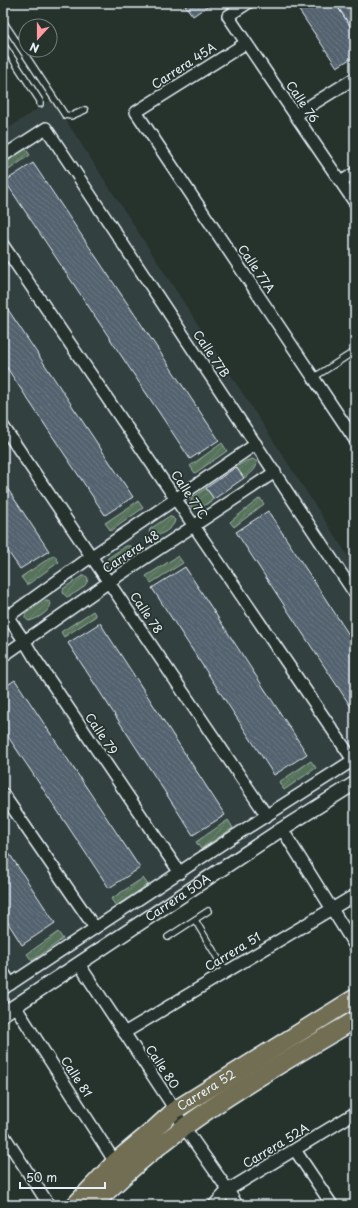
<svg xmlns="http://www.w3.org/2000/svg" width="358" height="1208" viewBox="0 0 358 1208" font-family="'Playpen Sans',sans-serif">
  <style>
    .built { fill: #334140 }
    .garden { fill: url(#garden-furrows); stroke: #9fb2a9 }
    .building { fill: url(#building-back-hatch); stroke: #e8f1f8 }
    .lines { fill: none; stroke-linecap: round; stroke-linejoin: round }
    .service-casing { stroke: #e8f1f8; stroke-width: 8 }
    .minor-casing { stroke: #e8f1f8; stroke-width: 14 }
    .tertiary-casing { stroke: #e8f1f8; stroke-width: 16 }
    .primary-casing { stroke: #e8f1f8; stroke-width: 20 }
    .service { stroke: #26332d; stroke-width: 5.5 }
    .minor { stroke: #26332d; stroke-width: 11 }
    .tertiary { stroke: #26332d; stroke-width: 13 }
    .primary { stroke: #726e52; stroke-width: 17 }
    .labels { text-anchor: middle; stroke-width: 3.5; stroke-linejoin: round; paint-order: stroke }
    .street-label { font-size: 12px; fill: #e8f1f8; stroke: #26332d }
  </style>
  <defs>
    <pattern id="garden-furrows" width="10" height="10" patternUnits="userSpaceOnUse"><rect width="10" height="10" fill="#56725a"/><path d="M-1 1l2-2M0 10L10 0M9 11l2-2" fill="none" stroke="#6e8772"/></pattern>
    <pattern id="building-back-hatch" width="6" height="6" patternUnits="userSpaceOnUse"><rect width="6" height="6" fill="#52626e"/><path d="M-1 5l2 2M0 0l6 6M5-1l2 2" fill="none" stroke="#6b7983"/></pattern>
  </defs>
  <rect width="100%" height="100%" fill="#26332d"/>
  <filter id="ink" filterUnits="userSpaceOnUse"><feTurbulence type="fractalNoise" baseFrequency=".025" numOctaves="2"/><feDisplacementMap in="SourceGraphic" scale="8" xChannelSelector="R" yChannelSelector="G"/><feConvolveMatrix kernelMatrix="1 2 1 2 8 2 1 2 1" color-interpolation-filters="sRGB"/></filter>
  <g filter="url(#ink)">
    <path class="built" d="M52 99 355 567V771L3 1006V132Z"/>
    <path class="garden" d="M25 148 30 155 3 174V163Z
      M222 443 227 451 195 473 190 466Z
      M253 459 257 462C257 470 250 474 244 478L236 467 246 461Z
      M206 488 214 499 199 509 191 507 190 503 192 498Z
      M260 498 264 504 234 527 230 522Z
      M138 501 143 508 111 531 105 523Z
      M168 517H172L175 520C174 528 161 535 153 537L149 532 150 529Z
      M126 546H130L133 548C133 557 119 564 112 566 108 564 107 562 108 558Z
      M54 555 59 562 27 585 21 577Z
      M178 556 183 563 151 583 146 576Z
      M82 576H86L88 578C88 587 74 594 67 597 63 594 62 592 64 588Z
      M44 601H48L51 603C50 612 37 619 29 621 25 619 24 617 26 613Z
      M93 611 96 616 64 637 61 632Z
      M311 761 316 768 284 790 279 782Z
      M228 820 233 828 201 849 196 842Z
      M143 878 148 885 116 906 111 899Z
      M58 932 63 939 32 961 27 954Z"/>
    <path class="building" d="M183 3H212L193 16Z
      M294 3H335L355 33V56L337 67Z
      M335 3H355V33Z
      M33 163 219 440 190 459 5 181Z
      M3 302 133 497 105 515 3 362Z
      M236 467 244 478 214 499 206 488Z
      M3 482 49 551 20 569 3 544Z
      M268 511 355 644V713L236 532Z
      M185 567 307 754 274 775 152 588Z
      M100 623 225 815 193 835 68 643Z
      M15 680 140 868 109 888 3 729V688Z
      M3 844 55 923 22 945 3 915Z"/>
    <g class="lines">
      <defs>
        <path id="service" d="M3 21 65 115 71 116 85 110
          M3 44 40 101V104
          M313 378 355 351
          M195 920 226 972
          M168 937 208 911"/>
        <path id="minor" d="M248 3 228 16 355 203
          M246 43 136 112 355 440
          M295 115 355 78
          M3 156 46 128 355 594
          M341 182 355 173
          M3 245 353 760
          M3 426 267 816
          M3 610 25 642 34 657 180 873
          M3 620 92 556 256 444
          M3 656 109 582 275 472
          M3 794 95 928
          M282 829 355 946
          M79 964 170 1102 184 1127 228 1190 237 1205
          M3 972 11 984
          M3 989 228 840 355 759
          M15 1006 115 1162
          M124 1033 355 895
          M3 1134 49 1205
          M295 1150 332 1205
          M214 1205 228 1190 355 1113"/>
        <g id="tertiary">
          <path id="s1" d="M3 1014 282 829 355 783"/>
        </g>
        <g id="primary">
          <path id="s2" d="M75 1205 115 1162 152 1131 175 1110 355 998"/>
          <path d="M93 1205C102 1195 114 1186 124 1176 193 1113 275 1067 355 1020"/>
        </g>
      </defs>
      <use href="#service" class="service-casing"/>
      <use href="#minor" class="minor-casing"/>
      <use href="#tertiary" class="tertiary-casing"/>
      <use href="#primary" class="primary-casing"/>
      <use href="#service" class="service"/>
      <use href="#minor" class="minor"/>
      <use href="#tertiary" class="tertiary"/>
      <use href="#primary" class="primary"/>
    </g>
  </g>
  <g class="labels">
    <g class="street-label">
      <text transform="translate(184 66) rotate(-33)" y="4">Carrera 45A</text>
      <text transform="translate(302 102) rotate(56)" y="4">Calle 76</text>
      <text transform="translate(256 269) rotate(56)" y="4">Calle 77A</text>
      <text transform="translate(211 354) rotate(56)" y="4">Calle 77B</text>
      <text transform="translate(189 495) rotate(57)" y="4">Calle 77C</text>
      <text transform="translate(131 552) rotate(-34)" y="4">Carrera 48</text>
      <text transform="translate(146 613) rotate(56)" y="4">Calle 78</text>
      <text transform="translate(101 734) rotate(56)" y="4">Calle 79</text>
      <text dy="4" stroke="none"><textPath href="#s1" startOffset="210">Carrera 50A</textPath></text>
      <text transform="translate(233 952) rotate(-31)" y="4">Carrera 51</text>
      <text transform="translate(162 1067) rotate(56)" y="4">Calle 80</text>
      <text transform="translate(76 1077) rotate(57)" y="4">Calle 81</text>
      <text dy="4" stroke="none"><textPath href="#s2" startOffset="175">Carrera 52</textPath></text>
      <text transform="translate(276 1146) rotate(-31)" y="4">Carrera 52A</text>
    </g>
  </g>
  <rect width="358" height="1208" fill="none" stroke="#26332d" stroke-width="16"/>
  <rect x="8" y="8" width="342" height="1192" fill="none" stroke="#e8f1f8" stroke-width="1.5" filter="url(#ink)"/>
  <g transform="translate(38 38) rotate(201)"><circle r="19" fill="#26332d" stroke="#747f7e"/>
  <path d="M0-3L7 15L0 10L-7 15Z" fill="#ff9aa2"/>
  <text y="-6" font-size="11" font-weight="bold" text-anchor="middle" fill="#e8f1f8">N</text>
  </g>
  <path d="M20 1182v6h85v-6" fill="none" stroke="#e8f1f8" stroke-width="2"/>
  <text x="26" y="1182" font-size="12" fill="#e8f1f8" stroke="#26332d" stroke-width="3" paint-order="stroke">50 m</text>
</svg>
